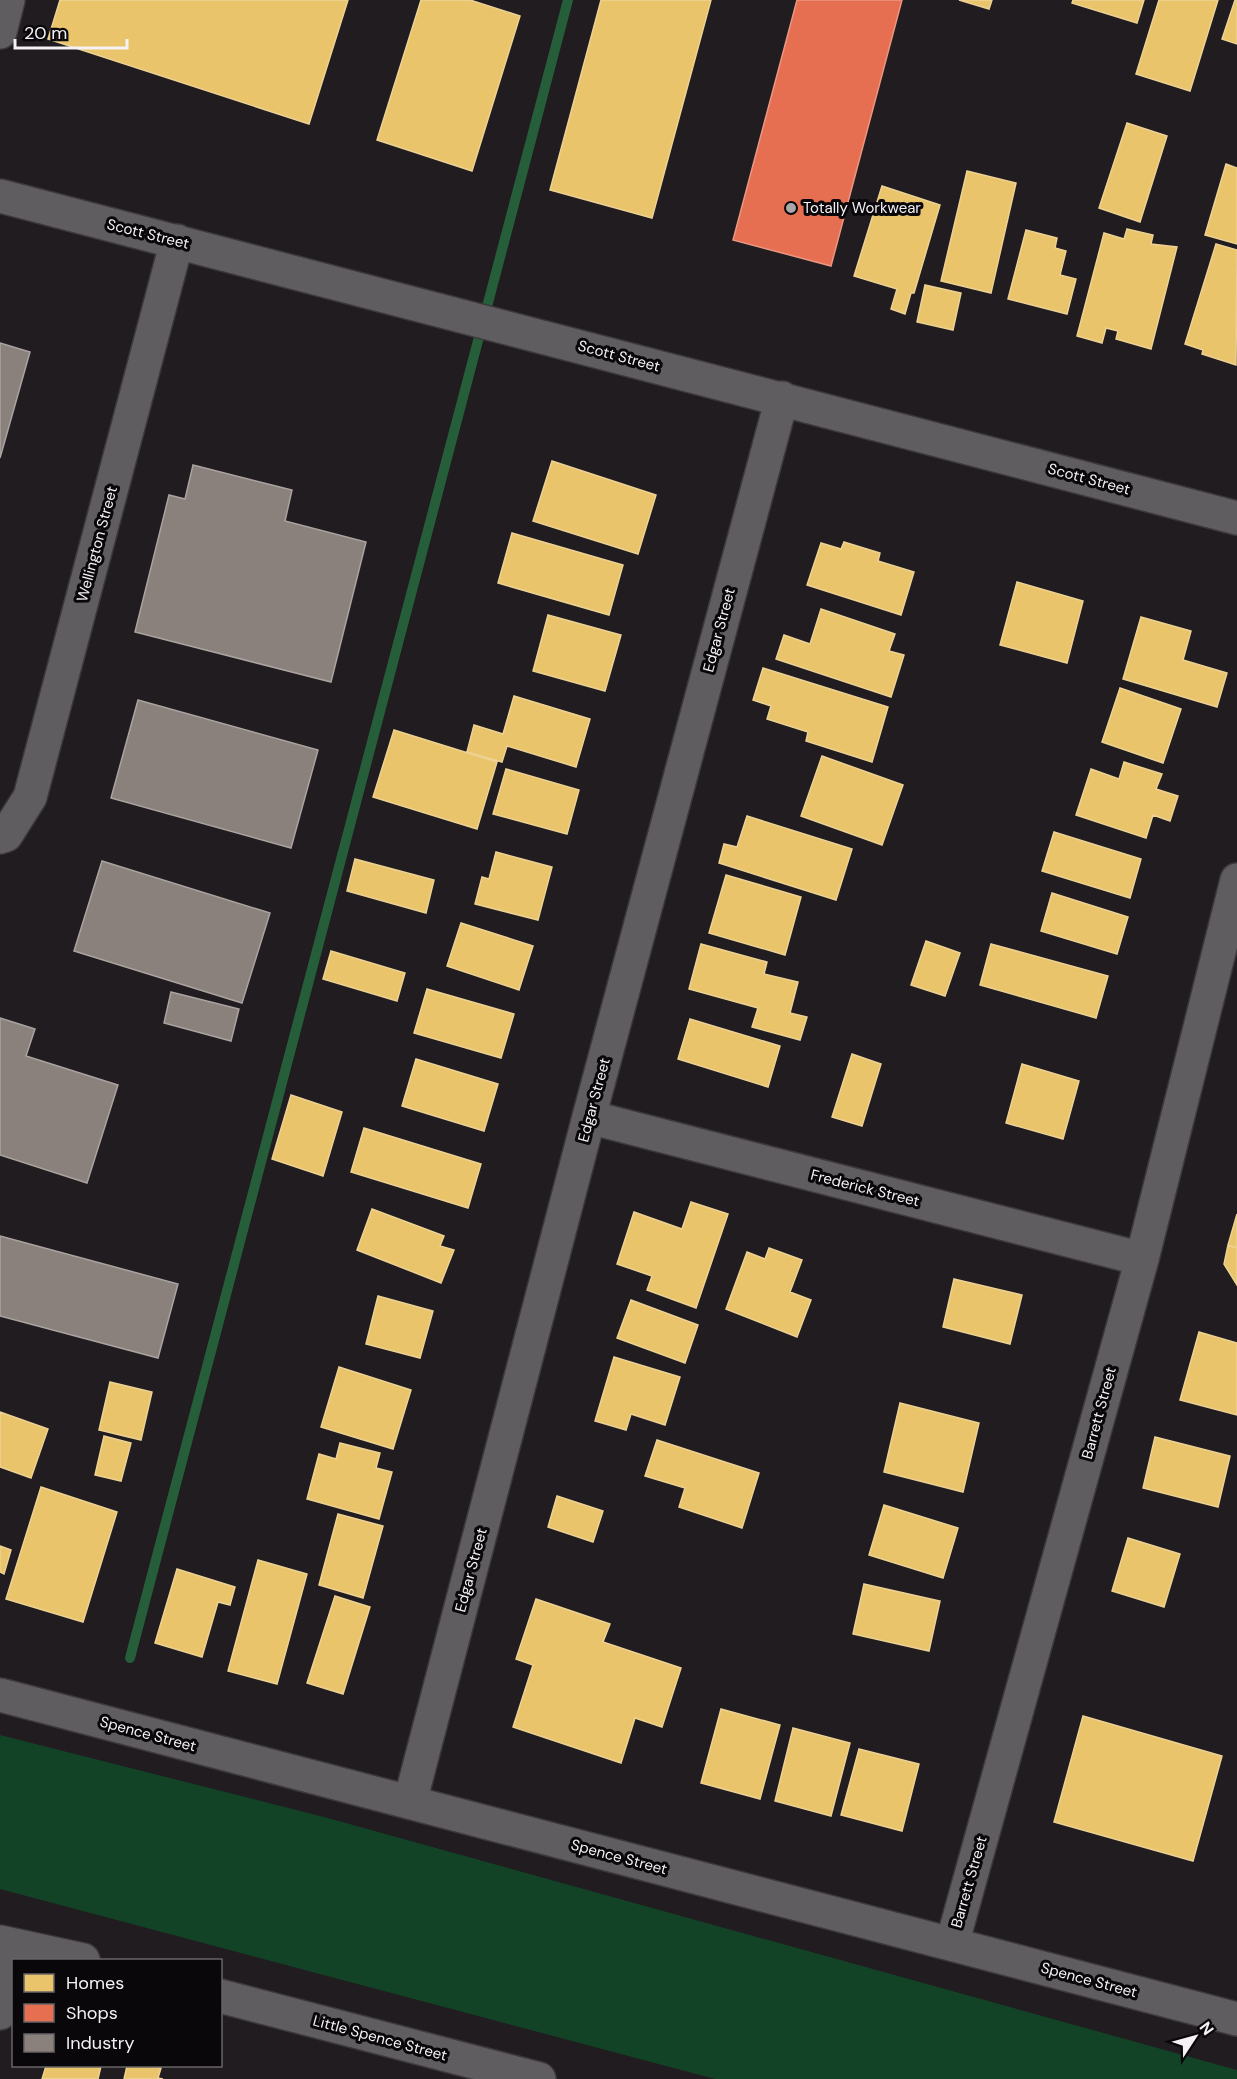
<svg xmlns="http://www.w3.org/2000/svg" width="1237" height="2079" viewBox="0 0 1237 2079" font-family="'DM Sans',sans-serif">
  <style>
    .green { fill: #134326 }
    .homes { fill: #e9c46a; stroke: #edd294; stroke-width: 1.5 }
    .shops { fill: #e76f51; stroke: #eb9682; stroke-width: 1.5 }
    .industry { fill: #8a817c; stroke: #aaa3a0; stroke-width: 1.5 }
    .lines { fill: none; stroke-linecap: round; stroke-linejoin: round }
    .stream { stroke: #255e39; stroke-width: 10 }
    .street-casing { stroke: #3c383c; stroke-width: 36 }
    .secondary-casing { stroke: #3c383c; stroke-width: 36 }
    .street { stroke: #605d60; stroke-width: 33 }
    .secondary { stroke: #605d60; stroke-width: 33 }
    .poi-dot { fill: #aaa6aa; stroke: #090709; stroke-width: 2 }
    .labels { text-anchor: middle; stroke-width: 6; stroke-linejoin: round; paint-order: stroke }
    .poi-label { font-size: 15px; fill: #f5f1f5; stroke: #090709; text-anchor: start }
    .street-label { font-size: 15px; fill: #f5f1f5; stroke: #090709 }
  </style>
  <rect width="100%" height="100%" fill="#201c20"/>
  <path class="green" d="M0 1735 324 1817 1237 2070V2079H715L0 1889Z"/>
  <path class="homes" d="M60 0H348L309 124 48 39Z
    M421 0H470L520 16 472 171 377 140Z
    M601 0H711L652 218 550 190Z
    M959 0H992L989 9Z
    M1073 0H1144L1137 23 1072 3Z
    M1159 0H1218L1190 91 1136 74Z
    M1235 0H1237V44L1222 39Z
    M1127 123 1167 136 1140 222 1099 208Z
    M1226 164 1237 168V244L1205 235Z
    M967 171 1016 183 991 293 941 281Z
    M882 186 940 205 914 293H911L905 314 891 309 897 289 854 276Z
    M1127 229 1153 235 1151 244 1177 247 1151 349 1116 339 1118 331 1106 328 1102 343 1077 336 1104 233 1124 239Z
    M1026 230 1057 238 1055 248 1066 251 1060 275 1076 279 1067 314 1008 299Z
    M1216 244 1237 250 1236 365 1202 354 1203 350 1185 344Z
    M925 285 961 293 953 330 917 322Z
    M552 461 656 495 638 554 533 521Z
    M512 533 623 565 609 615 498 583Z
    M844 542 880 553 878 561 914 572 901 615 807 585 821 543 841 549Z
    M1017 582 1083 601 1067 663 1000 645Z
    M821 609 895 634 889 651 904 655 891 697 776 659 784 635 810 644Z
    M548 615 621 635 605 691 533 671Z
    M1141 617 1191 631 1183 660 1227 673 1217 707 1123 679Z
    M763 668 888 707 872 762 806 741 808 732 767 719 771 706 753 700Z
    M1120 688 1181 709 1163 763 1102 742Z
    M514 696 590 719 576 767 507 746 502 762 467 752 474 725 503 734Z
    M394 730 497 762 477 829 373 797Z
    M822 756 903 785 882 845 801 816Z
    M1124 762 1162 774 1156 789 1178 796 1170 821 1153 815 1146 838 1076 815 1091 769 1119 779Z
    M506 769 579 790 567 834 493 814Z
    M747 816 852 849 836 900 719 863 724 844 737 847Z
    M1054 832 1141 859 1130 898 1042 871Z
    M496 852 552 867 538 920 475 904 482 877 489 879Z
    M355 859 434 880 426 913 347 891Z
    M726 875 801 897 785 955 709 933Z
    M1052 893 1128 917 1117 954 1041 931Z
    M461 923 533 946 519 990 447 966Z
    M926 941 960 953 945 996 911 985Z
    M701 944 767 962 764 974 798 982 790 1013 807 1017 800 1040 752 1027 758 1008 689 989Z
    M991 944 1108 976 1096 1018 980 985Z
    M331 951 405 973 397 1001 323 979Z
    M427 989 514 1014 501 1058 414 1033Z
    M690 1019 780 1046 768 1087 678 1059Z
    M852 1054 881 1064 862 1126 832 1117Z
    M416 1059 498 1084 484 1131 402 1106Z
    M1022 1064 1079 1081 1063 1139 1006 1123Z
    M291 1095 342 1112 323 1176 272 1159Z
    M364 1128 481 1164 468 1208 351 1172Z
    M691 1202 728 1214 696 1308 647 1290 652 1276 617 1264 634 1212 682 1229Z
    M372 1209 444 1236 440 1246 454 1250 441 1283 357 1250Z
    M1237 1214V1248L1228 1245Z
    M1228 1245 1237 1248V1285L1224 1264Z
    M769 1248 802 1260 790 1292 811 1300 797 1337 726 1309 747 1252 765 1259Z
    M954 1279 1022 1295 1010 1344 943 1327Z
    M378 1296 433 1311 420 1358 366 1344Z
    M631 1300 698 1325 685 1363 617 1338Z
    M1199 1332 1237 1343V1415L1180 1400Z
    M614 1357 680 1377 665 1425 631 1414 626 1430 595 1421Z
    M339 1367 411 1390 393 1449 321 1427Z
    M110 1382 152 1392 141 1440 99 1430Z
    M900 1403 979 1423 963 1492 884 1472Z
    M0 1412 48 1429 31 1478 0 1467Z
    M104 1436 131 1443 121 1481 95 1475Z
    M1155 1437 1230 1456 1218 1507 1143 1488Z
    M657 1440 759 1473 742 1528 679 1507 685 1488 645 1476Z
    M340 1443 380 1453 376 1468 392 1472 379 1519 307 1499 319 1454 336 1459Z
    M41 1487 117 1512 83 1622 6 1599Z
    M557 1496 603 1511 593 1542 548 1527Z
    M884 1505 958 1528 943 1578 869 1555Z
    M338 1514 383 1526 363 1598 319 1585Z
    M1128 1538 1180 1554 1164 1607 1112 1591Z
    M0 1546 11 1550 4 1574 0 1572Z
    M258 1560 307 1574 277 1684 228 1671Z
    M177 1569 235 1587 230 1605 218 1602 202 1657 155 1643Z
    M864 1584 940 1601 929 1651 853 1634Z
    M335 1596 370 1607 343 1694 307 1683Z
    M536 1599 610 1624 603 1642 681 1668 662 1727 635 1718 621 1763 513 1727 533 1665 516 1659Z
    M721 1709 780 1725 760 1799 701 1783Z
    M1083 1716 1222 1756 1193 1861 1054 1822Z
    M793 1728 850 1743 831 1816 775 1801Z
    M859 1749 919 1764 902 1831 841 1815Z
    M46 2066H101L98 2079H42Z
    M127 2066H152L161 2068 158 2078 163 2079H124Z"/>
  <path class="shops" d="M797 0H902L831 266 733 240Z"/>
  <path class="industry" d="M0 343 30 352 0 458Z
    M193 465 292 490 285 521 366 542 331 682 135 632 169 495 185 499Z
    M138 700 318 750 291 848 111 798Z
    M102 861 270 913 242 1003 74 951Z
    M171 992 239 1009 231 1041 164 1023Z
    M0 1018 35 1029 26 1056 118 1085 87 1183 0 1155Z
    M0 1236 178 1284 158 1358 0 1316Z"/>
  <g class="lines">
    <path class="stream" d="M130 1658 568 0"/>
    <defs>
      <path id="street" d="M0 32 8 0
        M0 196 1237 518
        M0 837 6 835 30 797 177 241
        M589 1117 1142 1259
        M410 1802 589 1117 782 398
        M0 1942 83 1960
        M0 1943C15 1965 6 1990 0 2013
        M952 1944 1142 1259 1237 880
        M220 1996 539 2079"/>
      <path id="secondary" d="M0 1695 1237 2019"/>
    </defs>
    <use href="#street" class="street-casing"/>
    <use href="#secondary" class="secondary-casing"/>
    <use href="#street" class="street"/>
    <use href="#secondary" class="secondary"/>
  </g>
  <circle class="poi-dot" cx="791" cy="208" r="6"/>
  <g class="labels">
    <g class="poi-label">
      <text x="803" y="213">Totally Workwear</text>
    </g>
    <g class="street-label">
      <text transform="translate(148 234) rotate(14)" y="5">Scott Street</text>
      <text transform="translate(619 356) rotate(15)" y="5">Scott Street</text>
      <text transform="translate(1089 479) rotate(15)" y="5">Scott Street</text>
      <text transform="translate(97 544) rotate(-75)" y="5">Wellington Street</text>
      <text transform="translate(719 630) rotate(-75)" y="5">Edgar Street</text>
      <text transform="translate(594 1100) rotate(-75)" y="5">Edgar Street</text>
      <text transform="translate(865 1188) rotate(14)" y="5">Frederick Street</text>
      <text transform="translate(1099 1413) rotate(-75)" y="5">Barrett Street</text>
      <text transform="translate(471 1570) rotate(-75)" y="5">Edgar Street</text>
      <text transform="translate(148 1734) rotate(15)" y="5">Spence Street</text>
      <text transform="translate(619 1857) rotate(15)" y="5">Spence Street</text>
      <text transform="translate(969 1882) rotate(-74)" y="5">Barrett Street</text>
      <text transform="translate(1089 1980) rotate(15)" y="5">Spence Street</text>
      <text transform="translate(380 2038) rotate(15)" y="5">Little Spence Street</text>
    </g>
  </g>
  <rect x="12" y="1959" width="210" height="108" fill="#090709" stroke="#676567" stroke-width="1.5"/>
  <rect x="24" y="1974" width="30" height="18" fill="#e9c46a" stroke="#676567" stroke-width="1.5"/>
  <text x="66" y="1989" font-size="18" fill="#f5f1f5">Homes</text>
  <rect x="24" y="2004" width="30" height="18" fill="#e76f51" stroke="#676567" stroke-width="1.5"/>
  <text x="66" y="2019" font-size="18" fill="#f5f1f5">Shops</text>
  <rect x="24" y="2034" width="30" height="18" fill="#8a817c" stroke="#676567" stroke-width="1.5"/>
  <text x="66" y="2049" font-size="18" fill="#f5f1f5">Industry</text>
  <g transform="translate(1195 2037) rotate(54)" stroke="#090709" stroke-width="4.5" paint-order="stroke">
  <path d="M0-4.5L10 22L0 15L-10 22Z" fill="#f5f1f5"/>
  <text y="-9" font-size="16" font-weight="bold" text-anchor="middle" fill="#f5f1f5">N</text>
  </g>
  <path d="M15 39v9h112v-9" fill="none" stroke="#f5f1f5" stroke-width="3"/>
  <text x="24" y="39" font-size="18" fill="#f5f1f5" stroke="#090709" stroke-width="4.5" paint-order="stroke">20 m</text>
</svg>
